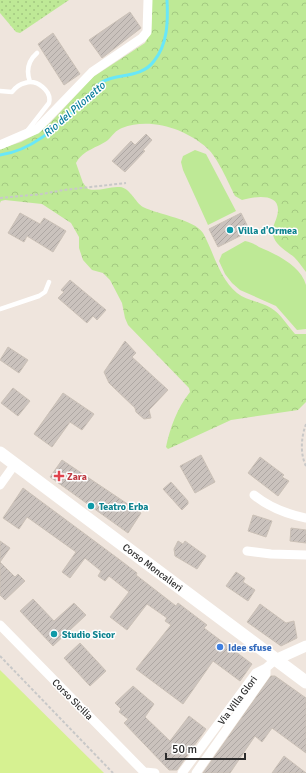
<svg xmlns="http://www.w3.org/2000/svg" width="306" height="773" viewBox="0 0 306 773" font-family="Signika,sans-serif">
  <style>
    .grass { fill: url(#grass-dots) }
    .forest { fill: url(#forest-crowns) }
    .park { fill: #bee996 }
    .pitch { fill: #d6f191 }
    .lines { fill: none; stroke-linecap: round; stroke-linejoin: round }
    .stream { stroke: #69e7f8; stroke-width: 3 }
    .building { fill: url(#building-hatch); stroke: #cbc1b7 }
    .path { stroke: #c8c8c8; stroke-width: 2; stroke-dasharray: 3 2; stroke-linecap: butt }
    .service { stroke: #fff; stroke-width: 4.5 }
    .minor { stroke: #fff; stroke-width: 9 }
    .tertiary { stroke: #fff; stroke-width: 11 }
    .secondary { stroke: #fff; stroke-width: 13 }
    .culture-dot { fill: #0f9aa8; stroke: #fff; stroke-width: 1.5 }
    .health-dot { fill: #e0444e; stroke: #fff; stroke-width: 1.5 }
    .shop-dot { fill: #3f7fe0; stroke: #fff; stroke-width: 1.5 }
    .labels { text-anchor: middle; stroke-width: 3; stroke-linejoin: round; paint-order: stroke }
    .culture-label { font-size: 10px; font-weight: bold; fill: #0d838f; stroke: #fff; text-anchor: start }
    .health-label { font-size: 10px; font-weight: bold; fill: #be3a42; stroke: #fff; text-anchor: start }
    .street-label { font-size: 10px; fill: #2c2c2c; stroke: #fff }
    .shop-label { font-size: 10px; font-weight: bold; fill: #366cbe; stroke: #fff; text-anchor: start }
    .water-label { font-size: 11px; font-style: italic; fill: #047c9a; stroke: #fff }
  </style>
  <defs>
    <pattern id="grass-dots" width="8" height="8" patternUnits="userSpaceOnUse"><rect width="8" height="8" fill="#bee996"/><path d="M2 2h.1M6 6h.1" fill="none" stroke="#a3c881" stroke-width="1.8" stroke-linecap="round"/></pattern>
    <pattern id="forest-crowns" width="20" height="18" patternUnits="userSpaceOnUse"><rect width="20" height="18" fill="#bee996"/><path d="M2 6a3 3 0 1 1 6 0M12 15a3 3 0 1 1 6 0" fill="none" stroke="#a3c881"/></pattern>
    <pattern id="building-hatch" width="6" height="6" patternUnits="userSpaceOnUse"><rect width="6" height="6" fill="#cac2bd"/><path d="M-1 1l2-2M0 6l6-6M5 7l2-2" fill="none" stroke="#aea7a3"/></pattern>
  </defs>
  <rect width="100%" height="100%" fill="#efe5dd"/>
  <path class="grass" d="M0 0H69L20 33 16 32 0 13Z"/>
  <path class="forest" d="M152 0H306V272C302 267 299 262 294 257 288 252 277 246 274 238 270 227 277 222 278 211 279 192 253 197 242 200L235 196C228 182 218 158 207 148 186 129 150 117 122 128 116 130 112 136 108 140 97 148 83 150 76 163L83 183 88 189C99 192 109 186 120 187 130 188 135 202 143 207 159 215 194 219 203 233 214 253 219 278 237 293 247 301 260 301 271 308 281 314 287 325 295 334H306V402L298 410 231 420 168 449 166 447C170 428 177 408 190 392L189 388 128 325 125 318 122 303 110 280 103 273 92 270 83 260 79 248V237L71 223 42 204 5 200 1 201 0 203V149L21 142 36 134 51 122 93 77 145 43 151 31Z"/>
  <path class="park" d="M195 150 206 154 236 211 208 225 183 170 181 162 183 156Z
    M245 241C251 242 254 244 259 247 276 254 301 266 306 285 306 295 306 318 306 329L297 330 276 306 240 290 232 283 225 274 219 261 222 254Z"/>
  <path class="pitch" d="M0 670 104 773H0Z"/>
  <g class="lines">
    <path class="stream" d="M0 155C31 151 57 127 79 106 86 99 93 89 102 82 116 73 141 79 154 61 168 44 168 21 167 0"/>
  </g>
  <path class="building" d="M130 12 141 28 102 58 89 40Z
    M53 33 80 74 64 85 38 44Z
    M146 134 152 140 143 150 145 151 125 172 112 161 131 141 135 145Z
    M20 213 40 224 44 218 66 231 53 252 27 236 24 242 8 233Z
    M241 213 250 231 218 247 209 229Z
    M70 280 106 310 97 320 93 316 87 323 58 298 64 292 61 290Z
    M125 341 136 353 132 357 168 390 149 410 151 418 144 419 136 412 135 408 109 383 104 372Z
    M8 347 28 360 19 373 0 360Z
    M13 388 30 401 18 416 1 403Z
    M63 393 94 414 82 430 70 422 52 447 34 434Z
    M201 455 215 482 195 493 180 466Z
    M260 457 284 475 282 477 289 481 278 496 248 473Z
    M62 460 141 513 128 533 50 477Z
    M171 482 188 501V504L182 510 163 489Z
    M23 488 120 560 137 573 136 575 176 606 178 603 207 625 204 628 252 664 240 681 213 661 183 704 136 669 171 625 165 621 167 618 147 604 127 630 110 617 129 592 109 576 105 581 98 576 101 571 85 558 70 578 62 572 76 552 27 517 19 529 3 518Z
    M253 515 272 521 266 537 248 531Z
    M291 528 306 530V543L290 541Z
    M0 541 10 548 0 562Z
    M178 541 183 544 185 541 206 556 197 569 175 556 174 549Z
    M0 562 15 577 18 574 25 581 5 600 0 595Z
    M236 572 245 578 243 582 255 590 248 601 226 586Z
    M33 599 54 621 74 603 86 615 53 646 20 611Z
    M260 604 286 623 294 621 297 638 281 646 247 622Z
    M80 643 106 671 90 686 64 658Z
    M271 676H275L306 698V753L272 728 262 742 255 736 230 773H203Z
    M133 686 154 704 145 717 170 741 189 716 206 729 177 770H169L124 723 128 719 119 712 121 709 115 703Z
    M284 756 306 773H272Z"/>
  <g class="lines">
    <path class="path" d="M0 198 42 194 64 190 126 183
      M306 424C301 437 300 454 306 466
      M0 656 113 773"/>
    <path class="service" d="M30 82C26 71 28 61 37 53
      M0 91 12 92C15 88 20 84 25 83 37 79 52 91 49 103L28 130
      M0 309 39 296 45 292 49 282"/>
    <path class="minor" d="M0 145 37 129 92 72 142 38 147 32 148 0
      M0 485 15 464
      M254 495C270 508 286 514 306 518
      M247 551 271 554 306 555
      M0 625 145 773
      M145 772 155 773
      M182 773 256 673 266 668 275 660
      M196 773 266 674V668"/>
    <path class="tertiary" d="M275 660 306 646"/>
    <path class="secondary" d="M0 453 306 682"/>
  </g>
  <g class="culture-dot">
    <circle cx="230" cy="230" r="4"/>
    <circle cx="91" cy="506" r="4"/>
    <circle cx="54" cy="634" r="4"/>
  </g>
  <path class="health-dot" d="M57 470h4v4h4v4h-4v4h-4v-4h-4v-4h4z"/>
  <circle class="shop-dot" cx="220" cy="647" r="4"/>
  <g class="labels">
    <g class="culture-label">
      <text x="238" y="234">Villa d'Ormea</text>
      <text x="99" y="510">Teatro Erba</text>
      <text x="62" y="638">Studio Sicor</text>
    </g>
    <g class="health-label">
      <text x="67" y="480">Zara</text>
    </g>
    <g class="street-label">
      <text transform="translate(153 567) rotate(37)" y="4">Corso Moncalieri</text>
      <text transform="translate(73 699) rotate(45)" y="4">Corso Sicilia</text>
      <text transform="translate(237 700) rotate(-53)" y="4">Via Villa Glori</text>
    </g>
    <g class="shop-label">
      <text x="228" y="651">Idee sfuse</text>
    </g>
    <g class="water-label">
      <text transform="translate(74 109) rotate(-41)" y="4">Rio del Pilonetto</text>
    </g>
  </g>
  <path d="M166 753v6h79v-6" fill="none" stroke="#2c2c2c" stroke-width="2"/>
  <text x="172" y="753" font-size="12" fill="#2c2c2c" stroke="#ffffff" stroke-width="3" paint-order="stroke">50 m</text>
</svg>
